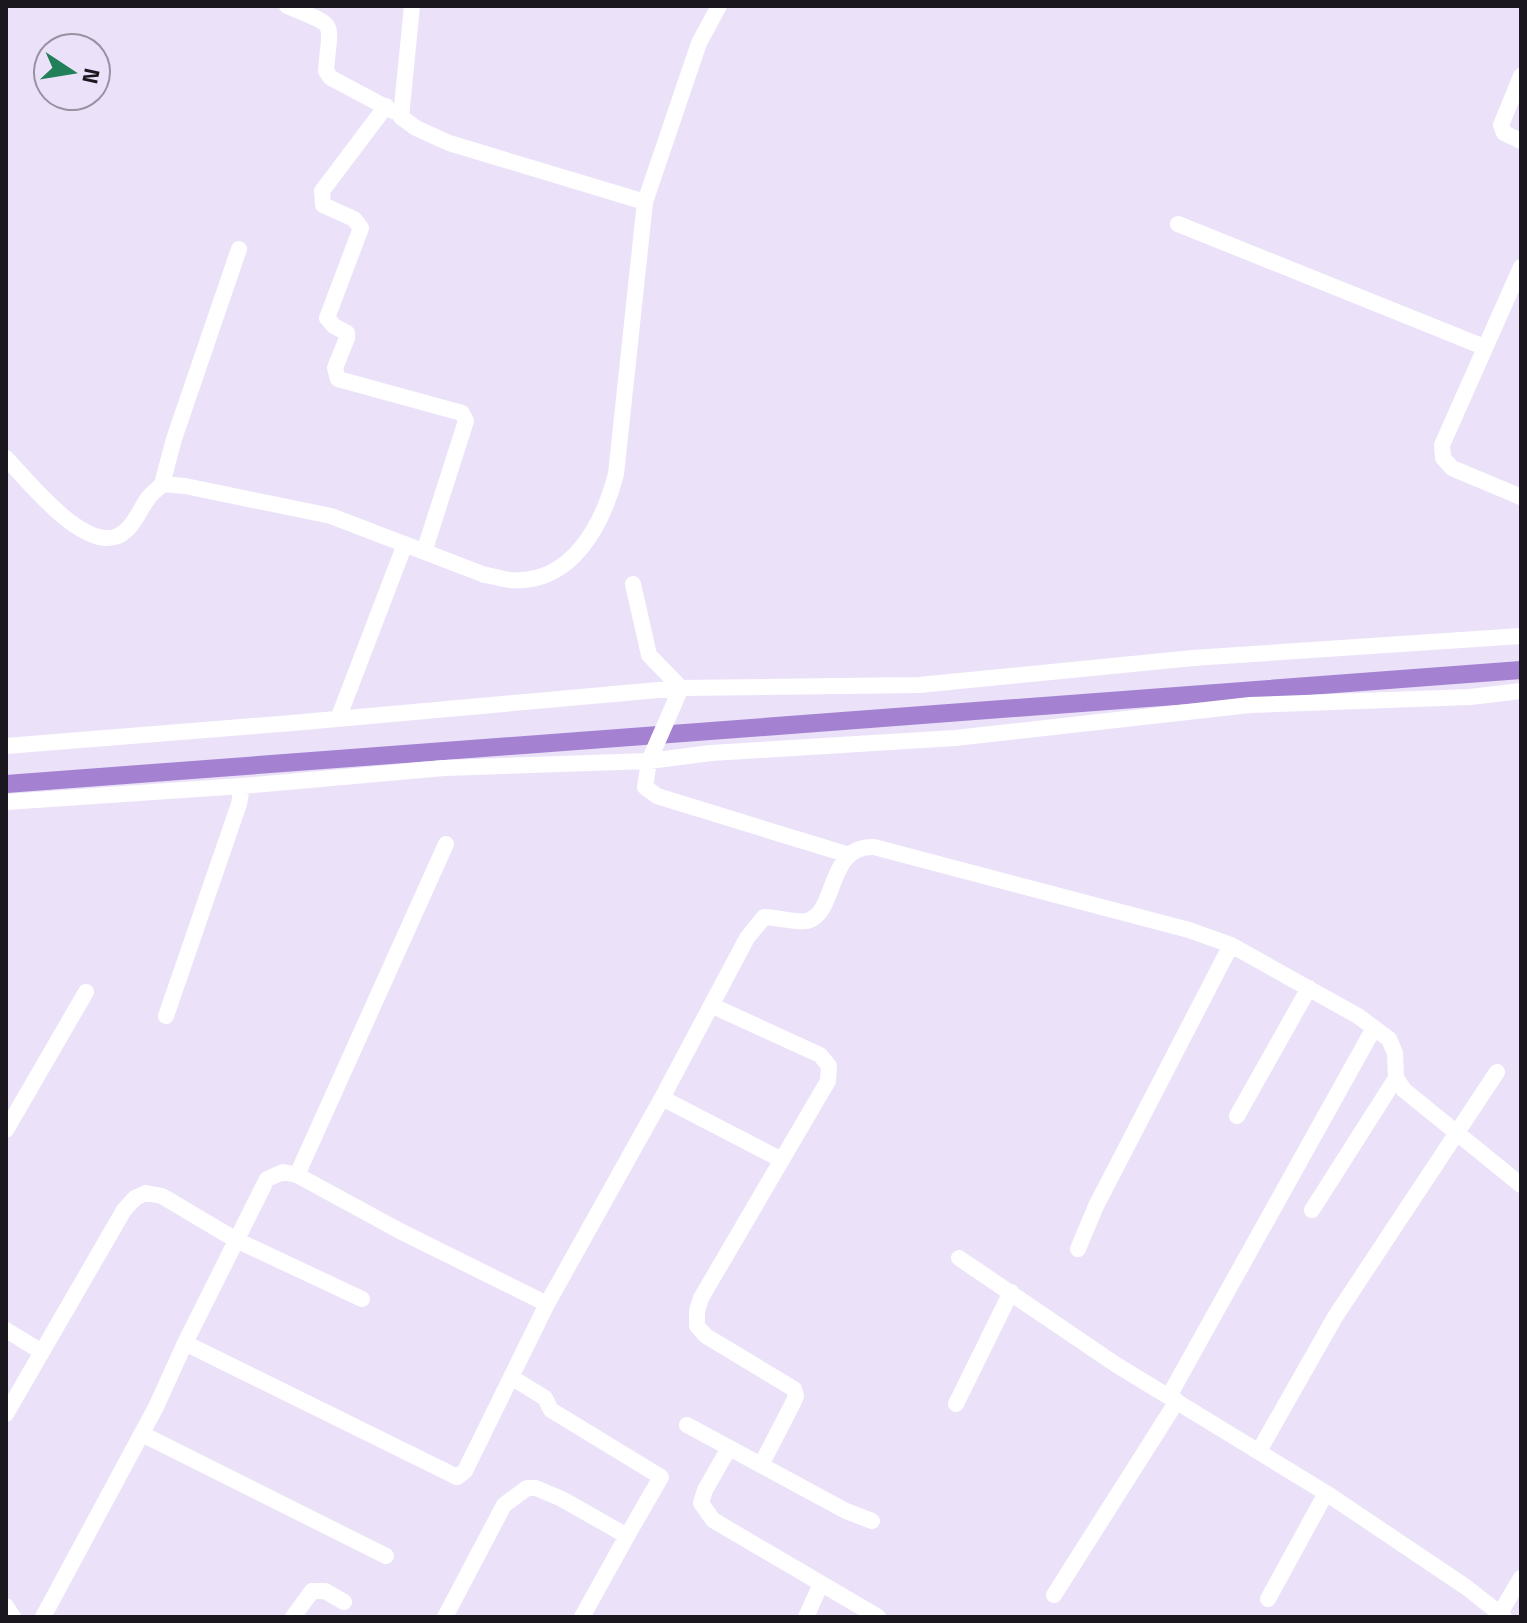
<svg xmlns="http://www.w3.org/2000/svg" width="1527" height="1623" viewBox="0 0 1527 1623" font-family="'Titillium Web',sans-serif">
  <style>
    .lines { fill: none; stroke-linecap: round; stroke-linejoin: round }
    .canal { stroke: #a482d1; stroke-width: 18 }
    .street { stroke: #fff; stroke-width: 16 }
  </style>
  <rect width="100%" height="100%" fill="#ebe2fa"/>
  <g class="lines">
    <path class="canal" d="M6 784 1521 670"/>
    <path class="street" d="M287 6C339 28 330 18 326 71L331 78 393 111
      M412 6 401 117 416 128 449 143 645 202
      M1521 76 1501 125 1504 133 1521 141
      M386 106 322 191 323 205 354 219 361 228 327 318 334 326 347 333V338L335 368 338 379 462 413 466 421 424 552
      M1178 224 1484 347
      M1521 267 1442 445 1443 458 1452 468 1521 497
      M6 458C28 481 83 551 118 536 134 528 139 510 149 497 152 493 158 489 162 484L185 486 331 516 485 575C493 576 502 579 510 580 572 585 603 524 616 474L645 202 699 43 719 6
      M162 484 174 439 239 249
      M633 584 649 655 681 688 649 761 645 787 657 796 849 855
      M338 719 405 544
      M6 746 292 723 681 688 919 685 1193 658 1521 636
      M6 802 242 786 444 768 649 761 711 753 955 738 1250 705 1470 697 1521 691
      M713 1006 820 1055 829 1066 828 1081 701 1298 697 1311V1326L706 1336 794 1389 796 1396 792 1405 761 1465
      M166 1016 239 804 242 786
      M662 1098 782 1160
      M1237 1116 1309 988
      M6 1130 86 992
      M297 1175 446 844
      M1312 1210 1396 1078
      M1078 1249 1096 1206 1231 945
      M959 1258 1115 1364 1326 1493 1466 1587 1504 1617
      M6 1330 42 1352
      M185 1343 457 1477 465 1471 547 1304 662 1098 747 938 764 917C775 917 798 923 807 921 838 913 826 845 874 847L1189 930 1231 945 1358 1016 1389 1039 1395 1053 1396 1078 1404 1090 1521 1185
      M1169 1396 1374 1028
      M956 1404 1011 1292
      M6 1414 124 1210 135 1198 146 1193 162 1196 236 1240 362 1299
      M687 1425 846 1511 872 1521
      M142 1434 386 1556
      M729 1448 705 1490 701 1503 713 1520 878 1617
      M1259 1451 1335 1317 1497 1072
      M1054 1595 1177 1401
      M1268 1599 1326 1493
      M6 1606 13 1617
      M1500 1613 1521 1578
      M43 1617 156 1407 185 1343 267 1179 283 1172 297 1175 400 1231 547 1304
      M293 1617 312 1591H325L344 1602
      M445 1617 504 1505 527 1488H536L562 1499 627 1536 661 1477 551 1410 545 1398 511 1377
      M582 1617 627 1536
      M806 1617 821 1584"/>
  </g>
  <rect width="1527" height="1623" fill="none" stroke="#1a171f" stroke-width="16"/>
  <g transform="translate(72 72) rotate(102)"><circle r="38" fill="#ebe2fa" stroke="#9791a2" stroke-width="2"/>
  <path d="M0-6L14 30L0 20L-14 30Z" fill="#218058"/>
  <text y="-12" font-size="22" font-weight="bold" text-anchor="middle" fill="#1a171f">N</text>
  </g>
</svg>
